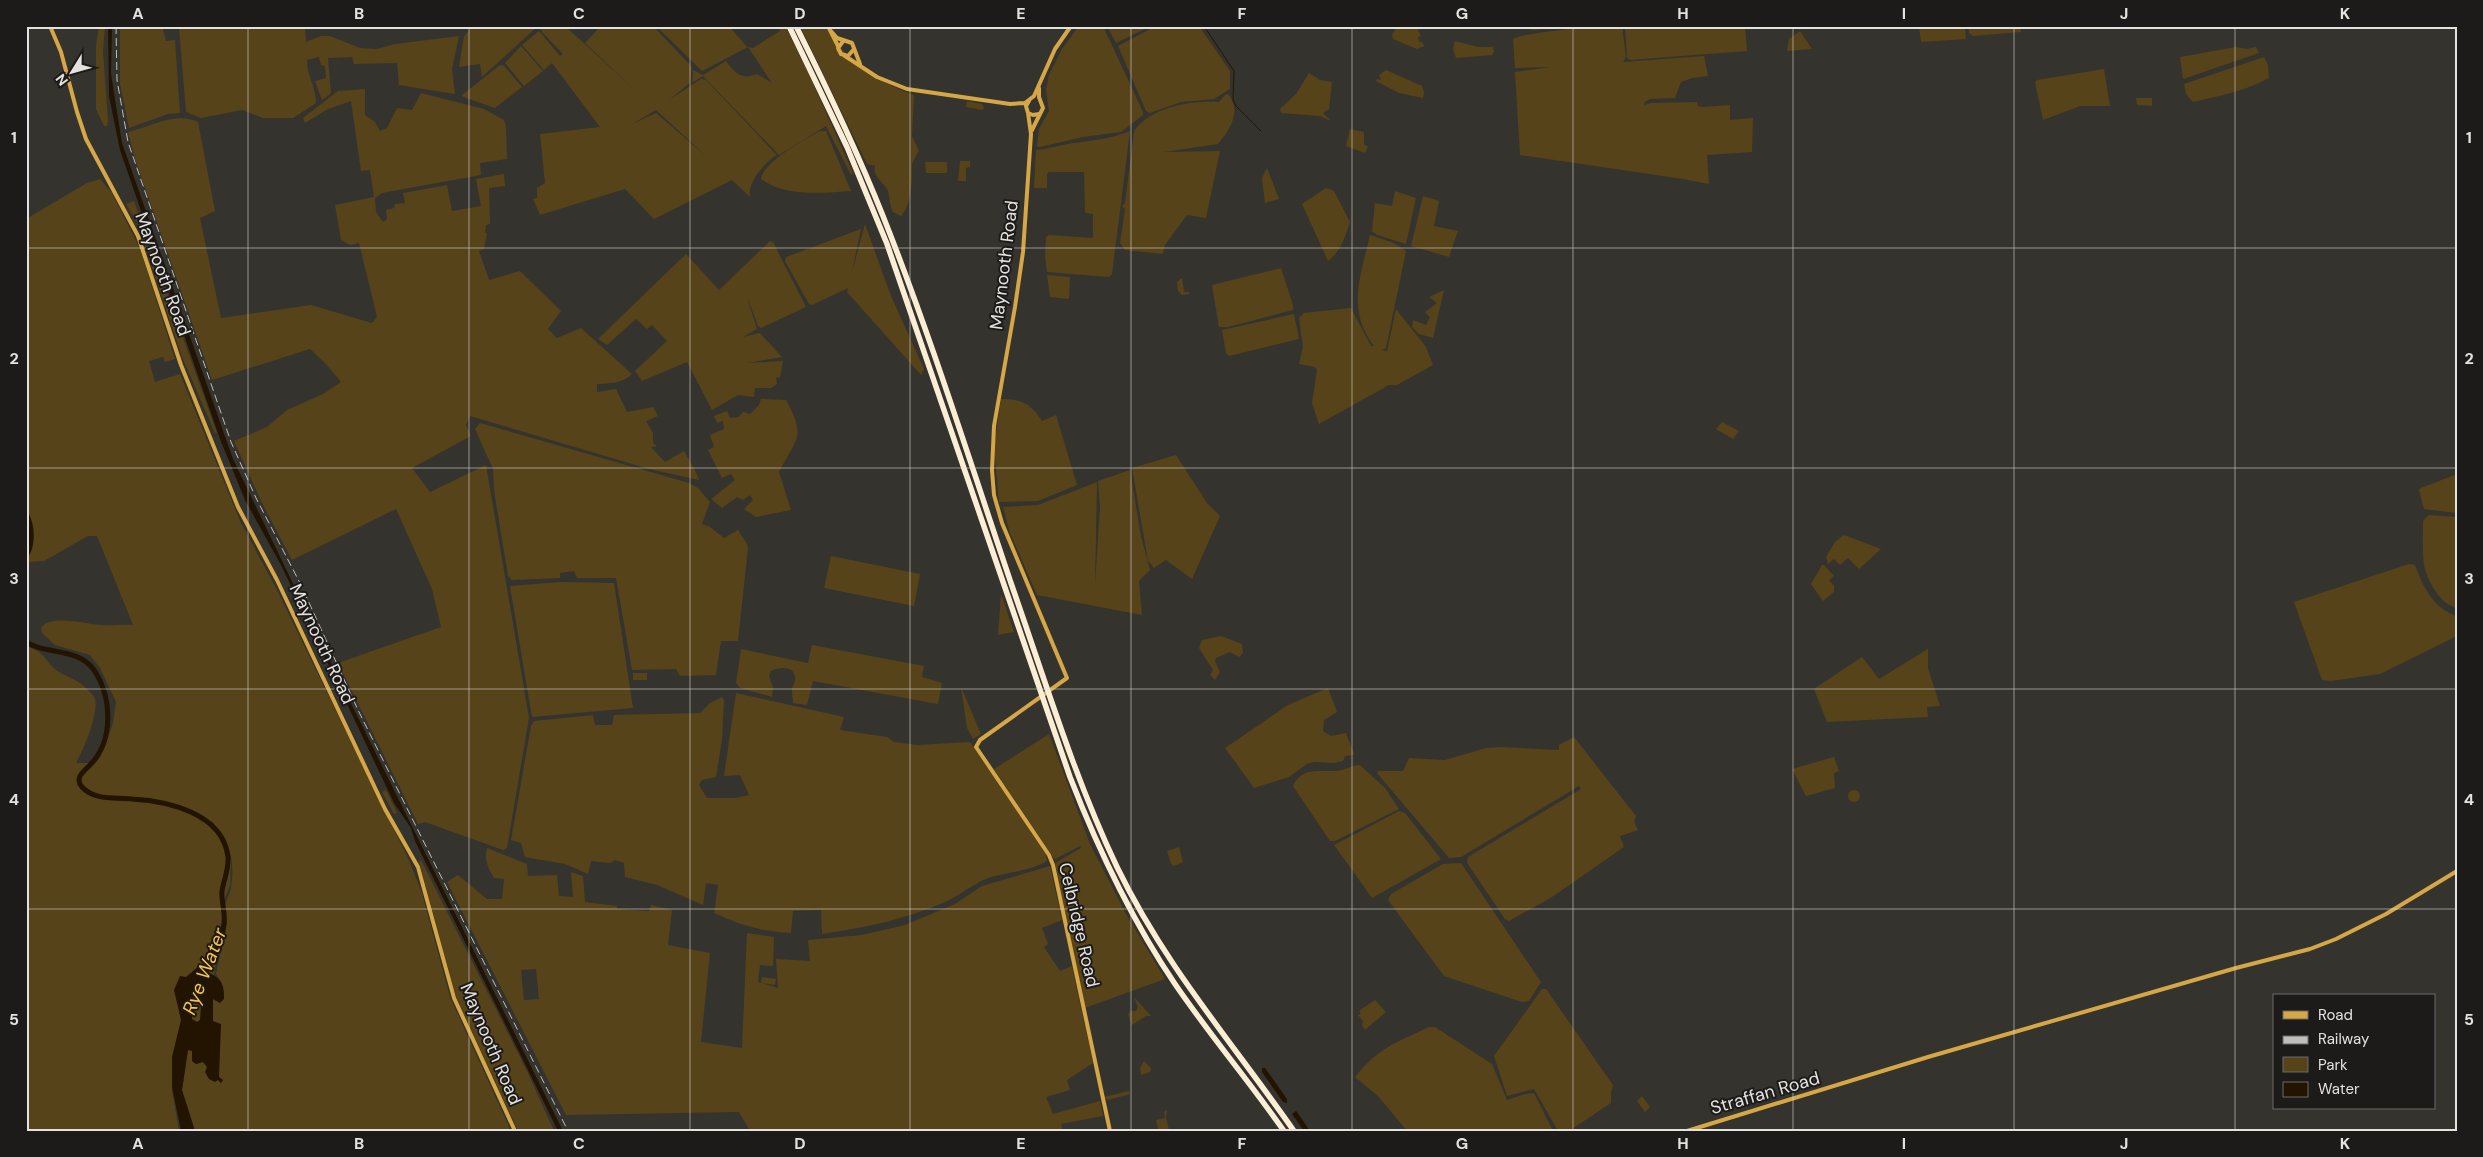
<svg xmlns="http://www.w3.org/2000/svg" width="2483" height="1157" viewBox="0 0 2483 1157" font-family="'DM Sans',sans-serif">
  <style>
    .green { fill: #574319; fill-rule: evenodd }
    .water { fill: #221400; fill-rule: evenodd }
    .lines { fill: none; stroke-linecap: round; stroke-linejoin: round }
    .stream { stroke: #221400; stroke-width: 1 }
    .river { stroke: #221400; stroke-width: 5 }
    .secondary { stroke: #d5a747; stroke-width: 4 }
    .highway { stroke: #fceed5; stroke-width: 5.5 }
    .rail { stroke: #bfbebb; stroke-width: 1; stroke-dasharray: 8 4; stroke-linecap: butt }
    .grid { fill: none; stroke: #e3e2df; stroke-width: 1; stroke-opacity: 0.55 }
    .labels { text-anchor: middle; stroke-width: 4; stroke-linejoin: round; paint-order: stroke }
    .street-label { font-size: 18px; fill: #e3e2df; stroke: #1c1b19 }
    .water-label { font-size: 19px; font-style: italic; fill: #fec343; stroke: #1c1b19 }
    .neatline { fill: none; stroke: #e3e2df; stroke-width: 2 }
    .grid-label { font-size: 16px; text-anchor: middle; font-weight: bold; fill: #e3e2df }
  </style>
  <rect width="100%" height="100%" fill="#35332e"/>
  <path class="green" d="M99 26H105L103 51 108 121 107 126H104L96 109V46Z
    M120 26H162L166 41 175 40 180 113 168 114 129 128 120 84Z
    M182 26H305L306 42 321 36H330L360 48 377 49 395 44 459 36 452 69 455 94 399 85 397 63 354 64 352 57 328 58 331 93 322 100 315 81 326 78 325 66 321 65 319 57 307 60C307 76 316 87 316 103L293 118H263L242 110 201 118 186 112 179 27Z
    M473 26H538L482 77 480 64 459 67 464 36Z
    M544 26H565L635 90 585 43 601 26H653L692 67 690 83 669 100 701 79 706 80 777 155C765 162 747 182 750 197L732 180 654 219 625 189 540 215 533 199 537 198V188L545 183 540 134 600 127 552 63 544 70 522 45 539 31 560 56 563 54 542 32 541 29ZM656 110 706 156 656 113 632 124Z
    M656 26H729L747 47 753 48 780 31 778 26H785L808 72 853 173 851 175 826 126 779 155 703 76 692 83 693 70 703 75 726 61C736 74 741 80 757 74L772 83 748 47 702 71Z
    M800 26H827C845 62 877 81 914 95L912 136 919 151C917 154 912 162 912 166 912 179 912 205 901 216L893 212C889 205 890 198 888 191 885 183 872 177 875 166L867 164Z
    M1079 26H1103L1143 112V115L1121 132 1083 137 1040 147 1037 146 1039 129 1049 111 1046 90 1049 75 1062 49Z
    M1107 26H1151L1116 43Z
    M1156 26H1199L1230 71V89L1214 99 1181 102 1150 113 1146 111 1118 46Z
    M1397 26 1417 28 1421 36 1418 37 1419 42H1422L1424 46 1417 49 1393 39 1392 35Z
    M1528 26H1581L1532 30Z
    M1592 26H1622L1626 57 1623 62 1704 56 1708 76 1692 78 1681 82 1675 98 1650 99 1645 102 1644 105 1651 103 1697 102 1698 106 1702 107 1730 105V120L1753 118 1752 152 1707 155 1709 184 1683 179 1520 155 1515 72 1551 67 1515 68 1513 39C1522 33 1577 29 1592 26Z
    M1625 26H1745L1747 51 1630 60 1627 58Z
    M1919 26H1965L1966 39 1921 42Z
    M1968 26H2020L2021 32 1973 36 1969 33Z
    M1800 31 1812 49 1787 51 1789 39Z
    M1455 41 1478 47H1493L1494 52 1492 55 1456 58 1453 49Z
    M521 46 543 71 524 86 505 63Z
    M2236 47 2247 49 2256 47 2259 53 2183 79 2180 57Z
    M2264 57 2268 65 2269 78C2245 91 2219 96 2193 102L2186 94 2184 84Z
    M500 65 504 66 522 87 495 108 463 97 462 95Z
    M2104 69 2110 106H2080L2043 120 2035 82 2037 80Z
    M1386 70 1422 86 1424 92 1423 98 1399 93 1376 81 1377 79 1381 80 1379 75Z
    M1309 73 1320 80 1332 82 1329 109 1323 113 1331 121 1320 116 1281 113 1280 109 1296 94Z
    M365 89V115L375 122 380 131 387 128 397 108 412 110 421 93 484 109 504 120 506 126 507 159 480 163 481 175 382 193 375 198 376 212 383 222 387 219 386 210 394 208 395 204 405 203 403 193 447 185 452 211 481 206 476 179 504 174 505 186 489 188 490 224 486 225 485 232 487 234 484 249 479 251 489 280 520 271 561 311 548 329 557 338 581 328 632 374C622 384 609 383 597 384V392L616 389 627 412 653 407 658 416 646 421 653 433V443L657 446 651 447 665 462 684 451 696 472 699 480 649 469 470 416 466 425 471 436 412 468 430 492 486 465 529 718 507 848 503 850 425 822 418 824 338 663 441 627 432 589 396 509 292 560 262 503 234 441 267 427 287 410 323 394 341 382 325 363 310 349 212 380 135 159 128 132C151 127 175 111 198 122L215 211 200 218 221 318 311 305 372 323 377 317 359 243 350 245 341 240 335 205 374 197 370 170 361 171 351 101 328 109 305 123 303 118 338 91Z
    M1228 94C1242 111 1230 130 1218 144L1164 152 1220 151 1206 218 1187 215 1165 245 1163 254 1125 250 1120 243 1125 209 1122 206 1125 203 1134 131C1150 107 1192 100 1219 102L1225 95Z
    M2136 98H2152V106L2137 105Z
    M967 101 982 104 984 108 982 110 966 107Z
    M1350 129 1364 132V144L1368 147 1365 153 1346 146Z
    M820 131H826L851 191C822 193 786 197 761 179 762 163 805 139 820 131Z
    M1130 131 1112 274 1109 277 1047 272 1045 256 1046 237 1049 235 1093 238V214L1085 213 1084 172H1049L1047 174V188H1034L1036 150C1049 149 1060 145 1074 143 1094 140 1111 139 1130 131Z
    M960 161H970V167L966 168V181H958Z
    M925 162H947V173H926Z
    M1267 168 1279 199 1265 203 1262 178Z
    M100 179 112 193 140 249 175 359 165 362 163 357 149 361 155 382 180 374 241 523 276 588 408 858 422 893 450 997 511 1131H195L182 1090 188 1050 192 1051V1061L196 1064 203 1062 218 1080H223L219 1077V1033L213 1021V999L220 1003 222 983 216 974C219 958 224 942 226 925 226 919 225 912 225 906 226 900 230 894 231 888 239 838 212 810 165 802L193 811 213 822 225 842 231 861 230 885 224 901 211 997 210 1021 174 1055 172 1091 179 1131H26V646C48 654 41 657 56 670 63 675 72 678 80 683 84 686 91 692 94 697 101 709 83 751 76 763H94L106 743 113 723 116 702 100 668 90 655 55 645 42 633 41 627C52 614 86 624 102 625 112 626 122 624 133 625L97 536H88L44 561 26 562V219L87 183Z
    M1326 188 1334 191 1350 222C1346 235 1340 253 1328 261L1302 204Z
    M1395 191 1416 198 1406 244 1377 235 1372 231 1375 203 1392 206Z
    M1423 196 1439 201 1434 226 1458 231 1449 257 1411 246Z
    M134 201 217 433H215L182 357 138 224 126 204Z
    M865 224 891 296 924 369 921 375 847 292 848 288 812 305 809 304 785 261 786 257 861 229 852 272Z
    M1370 235 1394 243 1406 251 1386 348 1382 350 1387 351 1396 309 1426 347 1433 365 1397 385H1389L1319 424 1312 403 1317 370 1315 367 1299 364 1303 347 1299 318 1304 313 1351 308 1371 346H1374C1346 311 1361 274 1370 235Z
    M770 241 773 242 806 307 761 328 758 326 746 294 757 329 743 337 760 333 782 357 747 363 783 361 780 377 776 378 777 384 771 388H755L754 397 738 395 712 410 687 362 642 381 635 371 667 341 652 325 647 329 636 319 607 345 598 339 686 254 719 290Z
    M1281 268 1293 305V310L1228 327H1219L1212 285Z
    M1047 275 1070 277 1069 299 1050 297Z
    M1182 278 1184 292H1189V294L1182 295 1178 291 1177 282Z
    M1444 290 1433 338 1419 334 1412 327 1413 320 1426 325 1430 317 1425 312 1437 303 1429 297Z
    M1294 314 1299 339 1229 356 1226 353 1222 330Z
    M761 399 786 400C807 438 796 438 779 472L791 510 756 517 744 509 753 500 750 495 743 500 737 497 722 508 711 499 735 480 731 474 722 478 708 450 714 447 710 435 724 429 723 421 717 423 714 416 727 411 730 418 739 417 743 412 750 414 759 405Z
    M1001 399C1022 399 1031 404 1042 421L1056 415 1077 485 1038 501 999 502 994 446Z
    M1722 422 1739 431 1733 439 1716 429Z
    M480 423 689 483 698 488 710 502 702 524 710 527 724 538 738 530 747 544 748 548 738 641H721L716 675 680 676 676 669 632 670 616 578H577L574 571 560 573V578L512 580 508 576 494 490 493 469 475 429Z
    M1176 455 1207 503 1220 516 1192 579 1166 560 1154 568 1148 561 1132 468Z
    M1130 470 1141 536 1150 570 1139 581 1142 615 1037 595 1010 533 1003 507 1038 505 1097 482 1095 585 1100 508 1098 481Z
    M2457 474V513L2424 509 2419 490 2421 488Z
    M2429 515 2457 517V608C2442 605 2429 584 2425 569 2422 559 2423 533 2423 521Z
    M1844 535 1881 549 1859 569 1848 558 1840 565 1834 559 1828 564 1826 557 1835 542Z
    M831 556 920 574 914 606 824 588Z
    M2409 564 2415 565C2423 587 2434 609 2457 616V636L2380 674 2331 681 2322 680 2294 602Z
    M1822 565H1824L1834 576 1829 580 1834 586V592L1823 601 1811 584Z
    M560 582 614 583 633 708 532 717 510 586Z
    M1001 594 1014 632 998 635Z
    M1221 636 1242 644 1243 653 1239 657 1230 652 1216 658 1215 661 1220 672 1215 680 1210 675 1213 670 1199 648 1202 640Z
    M812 645 924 666 922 677 942 683 938 704 813 681 807 705 793 703C793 697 792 696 792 691 791 687 795 684 795 680 796 665 780 667 771 671L769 676 773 687 772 697 740 688 736 683 741 649 808 663Z
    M1928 649V668L1940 706 1927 707 1928 717 1827 722 1814 689 1862 657 1879 679Z
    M633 673H647V680H633Z
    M961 687 981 734 973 739 967 728Z
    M1328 688 1337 712 1324 720 1323 731 1331 736 1346 733 1354 754 1353 755 1345 756 1343 761 1334 763 1314 762 1307 764 1289 777 1254 788 1225 748 1288 705Z
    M736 693 844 717 840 730 887 737 894 742 917 745 970 742 1046 854 1047 861C1031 871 1007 872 988 878 972 884 960 896 945 902 906 919 864 928 822 934L821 910 793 911 791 933C763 932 740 925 714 913L718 885 706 883 703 905 657 885 625 877 624 863 615 860 610 863 591 861 588 874 565 864 525 857 521 843 511 840 531 726 534 721 593 715 595 725H612L614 715 700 713 710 703 722 697 724 700 722 740 716 777 702 780 699 785 707 798H736L749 795 740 775 724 776Z
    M1049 734 1090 844 1126 914 1165 979 1085 1008 1055 863 1081 848 1080 846 1055 859 1053 857 994 769Z
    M1574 737 1636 816 1634 822 1638 830 1620 836 1624 847 1552 897 1509 921 1505 919 1467 863 1468 857 1581 789 1579 786 1461 857 1449 858 1377 773 1378 771H1403L1409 758 1445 760 1486 748 1501 747 1559 750V745Z
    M1834 757 1839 771 1834 773 1835 788 1806 796 1792 769Z
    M1360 765 1385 788 1399 809 1335 841H1330L1293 786C1302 766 1320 772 1336 771 1345 770 1352 765 1360 765Z
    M1848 796a6 6 0 1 1 12 0a6 6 0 1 1-12 0Z
    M386 790 397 813 394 814 382 792Z
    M1399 811 1405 813 1441 859 1372 898 1334 845Z
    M1179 847 1183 862 1174 866 1171 864 1167 851Z
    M487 848 527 864 528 876 557 875 559 896 573 897 571 872 583 876 585 902 617 906V909L649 911 651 905 672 910 668 945 710 953 701 1042 742 1048 747 933 774 937 773 966 760 965 758 982 761 983 762 977 776 979 775 985 762 983 778 988 776 959 810 961 808 940 862 935 905 925 955 904 982 886 1050 866 1062 920 1042 928 1048 944 1044 947 1060 971 1072 966 1093 1063 1067 1080 1070 1090 1046 1097 1053 1114 1100 1101 1103 1116 1061 1124 1063 1131H750L739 1112 566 1115 447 882 458 875 487 899H502L504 879 494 878C488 868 484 860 487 848ZM536 969 539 999 524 1000 521 970Z
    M421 860 527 1071 554 1131H518L456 997 419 861Z
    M1461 863 1541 982 1529 1001 1522 1002 1444 976 1388 900 1391 894 1443 864Z
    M1542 989H1546L1613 1085 1611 1093V1103L1569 1131H1558L1534 1089 1507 1096 1494 1056Z
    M1134 997 1151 1016H1146L1132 1025 1128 1014 1131 1011H1136L1138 1007Z
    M1375 1000 1386 1012 1365 1030 1362 1025 1363 1021 1358 1015 1361 1014 1359 1011Z
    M1429 1027H1435L1492 1064 1507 1100 1525 1094 1534 1093 1553 1131H1407L1378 1096 1355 1077C1380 1046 1396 1043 1429 1027Z
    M1144 1061 1151 1068 1150 1072 1141 1075 1140 1068Z
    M1129 1091 1130 1094 1108 1100 1104 1097Z
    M1642 1096 1650 1107 1645 1112 1637 1101Z
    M1167 1110 1166 1117 1169 1130 1159 1131 1156 1120 1165 1118 1164 1112Z"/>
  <path class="water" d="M108 26H112L111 74 122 143 233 459 336 673 563 1131H558L415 841 411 828 394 803 282 567 245 500 220 439 120 150 109 96Z
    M199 966C214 978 225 975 224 999L220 1003 213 999V1021L221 1024 219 1077 223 1080 221 1083 218 1080 215 1082 209 1079 205 1072 207 1067 203 1062 196 1064 192 1061V1051L188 1050 182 1090 195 1131H181L172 1087V1057L181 1020 174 990 180 976 186 977ZM194 995 198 996 201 1006 200 1020 197 1022 192 1019Z
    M1262 1068H1265L1287 1099V1103L1283 1102 1262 1072Z
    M1296 1111 1297 1112 1310 1131H1304L1292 1114Z"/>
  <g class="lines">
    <path class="stream" d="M1204 26 1234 71 1233 100 1236 106 1261 131"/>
    <path class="river" d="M26 514C33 526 33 545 26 556
      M26 641C41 655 77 646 94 670 112 697 114 741 90 765 84 771 74 778 82 787 95 801 115 797 132 799 167 801 223 813 228 857 229 869 224 879 222 891 221 902 226 914 224 925 222 941 212 964 202 977"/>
    <path class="secondary" d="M50 26 61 52 77 112 86 139 138 236 181 365 238 507 277 580 385 809 418 867 454 998 515 1131
      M828 26 838 46
      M830 30 837 38 852 43 860 64
      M844 40 838 48 841 54 848 56 854 49
      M845 56 877 77 907 89 1010 104 1025 103 1034 96 1055 49 1071 26
      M1029 101 1026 106 1028 113 1033 115 1039 114
      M1028 113 1031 134 1023 252 1015 307 994 426 992 470 994 495 1002 523 1067 678 980 740 976 747 1049 855 1053 865 1110 1131
      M1032 130 1043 108 1039 97V88
      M1687 1131 1928 1057 2236 968 2310 949 2336 939 2386 914 2457 871"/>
    <path class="highway" d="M789 26 847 147 887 244 1070 777C1098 849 1131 919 1175 984 1209 1034 1249 1081 1284 1131
      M796 26C827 88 857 151 883 216 931 337 970 462 1012 586 1045 680 1074 777 1117 867 1165 966 1232 1042 1294 1131"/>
    <path class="rail" d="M116 26 117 80 128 142 231 442 256 498 300 583 358 710 568 1131"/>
  </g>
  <path class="grid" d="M248 26V1131M469 26V1131M690 26V1131M910 26V1131M1131 26V1131M1352 26V1131M1573 26V1131M1793 26V1131M2014 26V1131M2235 26V1131M26 248H2457M26 468H2457M26 689H2457M26 909H2457"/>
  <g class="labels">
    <g class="street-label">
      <text transform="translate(1004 265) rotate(-83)" y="6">Maynooth Road</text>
      <text transform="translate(163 274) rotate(70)" y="6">Maynooth Road</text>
      <text transform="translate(322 644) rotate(65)" y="6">Maynooth Road</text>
      <text transform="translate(1079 925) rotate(77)" y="6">Celbridge Road</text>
      <text transform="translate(491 1044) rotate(67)" y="6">Maynooth Road</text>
      <text transform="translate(1765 1093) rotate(-16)" y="6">Straffan Road</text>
    </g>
    <g class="water-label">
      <text transform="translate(204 971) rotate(-69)" y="7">Rye Water</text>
    </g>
  </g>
  <rect width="2483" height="1157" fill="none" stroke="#1c1b19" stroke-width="55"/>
  <rect x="2273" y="994" width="162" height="115" fill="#1c1b19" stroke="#6c6b68"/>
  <rect x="2283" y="1011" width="25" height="8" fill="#d5a747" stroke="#6c6b68"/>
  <text x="2318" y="1020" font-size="15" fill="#e3e2df">Road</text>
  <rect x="2283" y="1036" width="25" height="8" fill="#bfbebb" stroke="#6c6b68"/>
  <text x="2318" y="1044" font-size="15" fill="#e3e2df">Railway</text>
  <rect x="2283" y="1057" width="25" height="15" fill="#574319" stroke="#6c6b68"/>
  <text x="2318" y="1070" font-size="15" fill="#e3e2df">Park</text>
  <rect x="2283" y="1082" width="25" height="15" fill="#221400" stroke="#6c6b68"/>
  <text x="2318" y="1094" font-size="15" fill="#e3e2df">Water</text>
  <g transform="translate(72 72) rotate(233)" stroke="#1c1b19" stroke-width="4" paint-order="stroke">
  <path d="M0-4L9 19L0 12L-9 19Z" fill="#e3e2df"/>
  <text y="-8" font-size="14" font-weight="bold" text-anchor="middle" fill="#e3e2df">N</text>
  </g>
  <rect x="28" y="28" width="2428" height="1102" class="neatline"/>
  <g class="grid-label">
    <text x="138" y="19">A</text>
    <text x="359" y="19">B</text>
    <text x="579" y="19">C</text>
    <text x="800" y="19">D</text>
    <text x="1021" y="19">E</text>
    <text x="1242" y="19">F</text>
    <text x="1462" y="19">G</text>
    <text x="1683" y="19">H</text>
    <text x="1904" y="19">I</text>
    <text x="2124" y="19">J</text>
    <text x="2345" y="19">K</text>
    <text x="14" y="143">1</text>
    <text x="2469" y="143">1</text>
    <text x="14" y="364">2</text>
    <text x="2469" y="364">2</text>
    <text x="14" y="584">3</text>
    <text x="2469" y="584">3</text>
    <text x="14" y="805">4</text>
    <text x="2469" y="805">4</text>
    <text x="14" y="1025">5</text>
    <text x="2469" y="1025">5</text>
    <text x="138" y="1149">A</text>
    <text x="359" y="1149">B</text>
    <text x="579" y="1149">C</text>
    <text x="800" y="1149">D</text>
    <text x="1021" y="1149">E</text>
    <text x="1242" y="1149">F</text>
    <text x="1462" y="1149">G</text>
    <text x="1683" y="1149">H</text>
    <text x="1904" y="1149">I</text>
    <text x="2124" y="1149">J</text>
    <text x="2345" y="1149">K</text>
  </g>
</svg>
